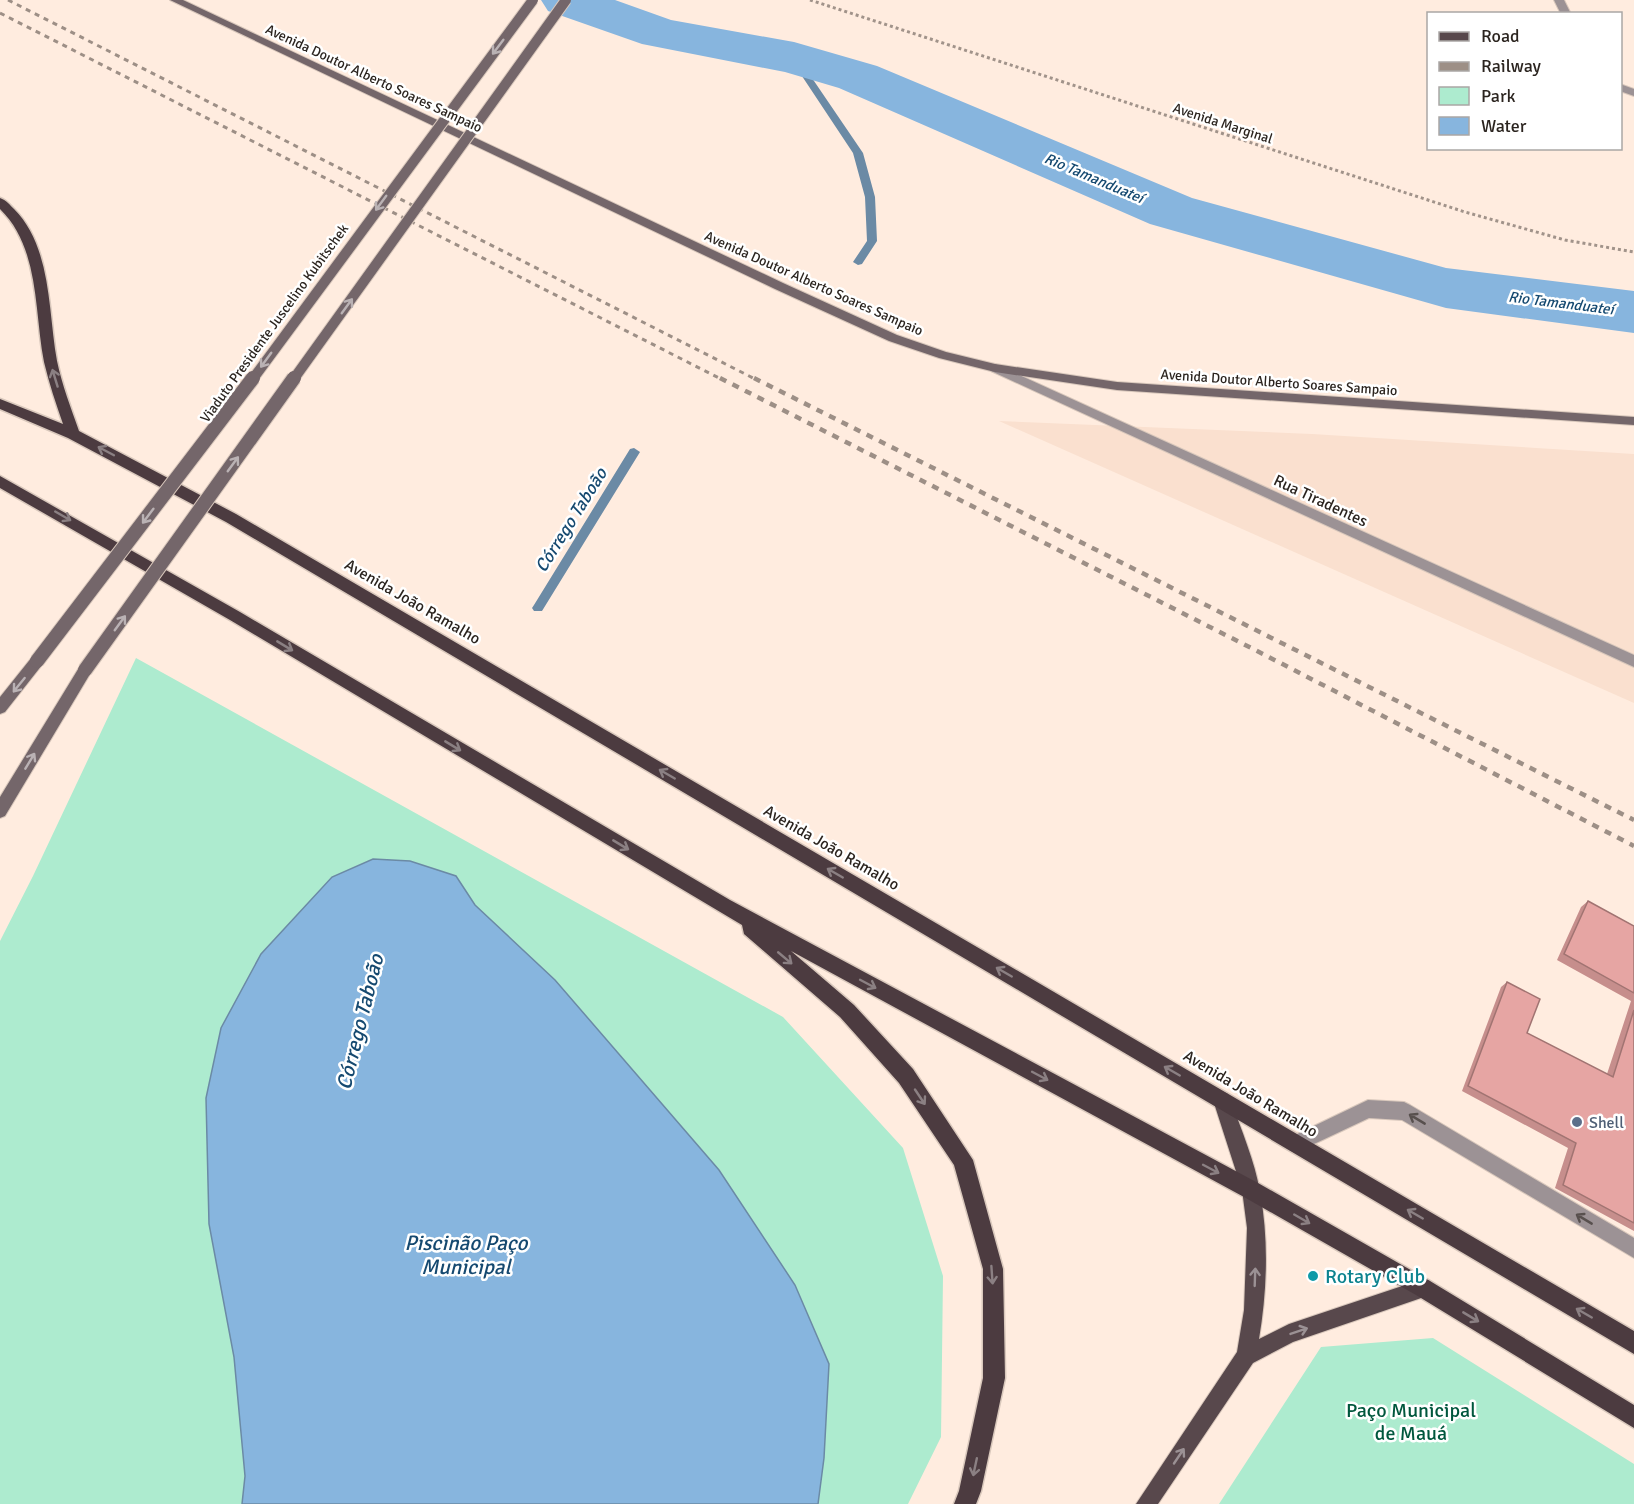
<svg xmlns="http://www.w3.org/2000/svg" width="1634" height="1504" viewBox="0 0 1634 1504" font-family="Signika,sans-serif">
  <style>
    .built { fill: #fae0cf }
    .green { fill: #adebcf }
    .water { fill: #87b5de; stroke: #6b8aa5; stroke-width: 1.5 }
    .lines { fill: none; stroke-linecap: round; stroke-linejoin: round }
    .stream { fill: #6b8aa5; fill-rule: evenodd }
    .river { fill: #87b5de; fill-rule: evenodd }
    .service-casing { stroke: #d9c8bc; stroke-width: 2 }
    .minor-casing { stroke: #d9c8bc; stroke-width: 2 }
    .secondary-casing { stroke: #d9c8bc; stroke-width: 2 }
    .primary-casing { stroke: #d9c8bc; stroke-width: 2 }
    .trunk-casing { stroke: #d9c8bc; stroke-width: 3 }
    .path { stroke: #a1938a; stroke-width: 3; stroke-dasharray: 3 3; stroke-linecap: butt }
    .service { fill: #9c9295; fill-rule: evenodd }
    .minor { fill: #9c9295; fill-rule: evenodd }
    .secondary { fill: #74666a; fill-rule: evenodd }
    .primary { fill: #58484c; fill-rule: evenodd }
    .trunk { fill: #4c3b40; fill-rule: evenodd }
    .rail-far1 { stroke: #9d8f86; stroke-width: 3; stroke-dasharray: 5 5; stroke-linecap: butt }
    .rail { stroke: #9d8f86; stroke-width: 4.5; stroke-dasharray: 7 7; stroke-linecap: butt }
    .secondary-bridge-far1-casing { stroke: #d9c8bc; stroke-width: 12; stroke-linecap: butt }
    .secondary-bridge-casing { stroke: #d9c8bc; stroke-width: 16; stroke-linecap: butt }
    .secondary-bridge-far1 { stroke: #74666a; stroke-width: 10 }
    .secondary-bridge { stroke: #74666a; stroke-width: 14 }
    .wall { fill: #c68e8c }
    .building { fill: #e6a5a3; stroke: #a17472; stroke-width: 1.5 }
    .oneway { stroke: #bab2b4 }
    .oneway2 { stroke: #8b8083 }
    .oneway3 { stroke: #58504e }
    .oneway4 { stroke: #9b9194 }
    .service-dot { fill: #5c6f8a; stroke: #fff; stroke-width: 2 }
    .culture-dot { fill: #0f9aa8; stroke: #fff; stroke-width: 2 }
    .labels { text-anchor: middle; stroke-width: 5; stroke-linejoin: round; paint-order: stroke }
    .far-street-label { font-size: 14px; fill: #2b241f; stroke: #fff }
    .far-water-label { font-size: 15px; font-style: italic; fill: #154970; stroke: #fff }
    .street-label { font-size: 16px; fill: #2b241f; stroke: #fff }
    .service-label { font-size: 16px; fill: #4e5e75; stroke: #fff; text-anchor: start }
    .water-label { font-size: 18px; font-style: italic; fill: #154970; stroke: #fff }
    .near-culture-label { font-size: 20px; fill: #0d838f; stroke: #fff; text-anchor: start }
    .near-park-label { font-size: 20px; fill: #00573d; stroke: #fff }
    .near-water-label { font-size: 21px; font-style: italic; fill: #154970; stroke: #fff }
  </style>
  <rect width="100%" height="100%" fill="#ffecdf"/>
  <path class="built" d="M999 421 1312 434 1634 454V703Z"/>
  <path class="green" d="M136 658 783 1017 903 1148 943 1276 941 1437 908 1504H0V941L33 876Z
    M1433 1338 1634 1464V1504H1219L1321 1347Z"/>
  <path class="water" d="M373 859 410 861 456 876 475 905 555 980 719 1170 795 1285 829 1364 824 1458 818 1504H242L245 1476 234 1357 209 1224 206 1098 221 1028 261 954 332 877Z"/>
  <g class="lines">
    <path class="stream" d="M791 56H797L863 153 875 197 877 241 862 264 858 265 853 262 867 241 865 197 853 153 790 58Z
      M634 448 640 452 542 611H534L532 608 534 605 630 449Z"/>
    <path class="river" d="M541 0H615L671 20 794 42 877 66 1192 198 1446 268 1634 291V333L1446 308 1150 224 839 88 785 72 642 44 548 11Z"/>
    <defs>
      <path id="service" d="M1368 1100 1404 1102 1410 1105 1634 1238V1258L1402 1120 1369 1118 1295 1153 1289 1150 1286 1144 1289 1138Z"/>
      <path id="minor" d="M1554 0H1564L1571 14H1561Z
        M1620 84 1634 89V96L1620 91Z
        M995 364 1634 655V667L991 371 989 368Z"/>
      <path id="secondary" d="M170 0H183L783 283 897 335 946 352 995 364 1117 382 1634 417V425L1117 390 995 372 939 358 889 341 775 289Z
        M37 655 42 657 44 661 42 665 5 712 0 714V697L32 657Z
        M85 664 90 666 92 670 90 674 5 816 0 818V797L80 666Z"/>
      <path id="primary" d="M1222 1091 1228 1094 1231 1100C1241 1130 1255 1161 1260 1192 1269 1240 1267 1292 1259 1339L1289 1324 1423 1279 1430 1281 1432 1288 1430 1295 1293 1342 1253 1363 1158 1504H1136L1237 1352 1244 1310 1247 1228 1242 1190 1213 1100 1216 1094Z"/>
      <path id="trunk" d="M0 198C6 200 10 205 14 209 52 247 48 312 57 361 62 385 71 408 79 431L236 514 1634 1331V1354L226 522 68 438 0 409V399L63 424C56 404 49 383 44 362 34 311 40 248 0 209Z
        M0 476 240 612 730 900 1258 1183 1430 1281 1634 1405V1428L1416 1295 1244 1197 791 951 854 1005 913 1069 973 1160 1003 1269 1005 1378 981 1491 976 1504H954L959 1491 983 1378V1269L954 1165 899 1083 840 1017 744 934 742 925 230 620 0 488Z"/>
    </defs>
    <use href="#service" class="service-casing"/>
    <use href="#minor" class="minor-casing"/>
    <use href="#secondary" class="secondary-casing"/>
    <use href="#primary" class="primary-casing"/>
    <use href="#trunk" class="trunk-casing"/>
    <path class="path" d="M810 0 1465 212 1565 240 1634 252"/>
    <use href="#service" class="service"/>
    <use href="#minor" class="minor"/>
    <use href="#secondary" class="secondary"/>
    <use href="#primary" class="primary"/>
    <use href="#trunk" class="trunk"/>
    <path class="rail-far1" d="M8 0 757 380
      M0 13 723 380"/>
    <path class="rail" d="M720 378 1263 654 1634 846
      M754 378 1634 820"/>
    <defs>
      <path id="secondary-bridge-far1" d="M252 380 533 0
        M293 380 566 0"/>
      <path id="secondary-bridge" d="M37 661 253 378
        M85 670 294 378"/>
    </defs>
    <use href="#secondary-bridge-far1" class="secondary-bridge-far1-casing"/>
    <use href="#secondary-bridge" class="secondary-bridge-casing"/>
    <use href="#secondary-bridge-far1" class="secondary-bridge-far1"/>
    <use href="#secondary-bridge" class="secondary-bridge"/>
  </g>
  <path class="wall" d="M1588 901 1634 926V1231L1555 1188 1568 1148 1462 1091 1501 987 1507 982 1527 1033 1607 1074 1631 1001 1557 960 1581 907Z"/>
  <path class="building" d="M1588 901 1634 926V993L1564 954Z
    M1507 982 1540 999 1527 1033 1613 1077 1634 1010V1223L1563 1185 1576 1143 1468 1086Z"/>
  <defs><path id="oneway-shaft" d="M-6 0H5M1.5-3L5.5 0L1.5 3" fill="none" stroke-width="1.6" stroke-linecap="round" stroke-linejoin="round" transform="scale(1.5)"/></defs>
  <g class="oneway">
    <use href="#oneway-shaft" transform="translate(498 47) rotate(127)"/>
    <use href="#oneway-shaft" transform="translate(381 203) rotate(126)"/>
    <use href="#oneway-shaft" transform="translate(347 306) rotate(-54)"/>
    <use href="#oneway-shaft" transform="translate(266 360) rotate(126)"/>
    <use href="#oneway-shaft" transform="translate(233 464) rotate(-54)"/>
    <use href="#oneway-shaft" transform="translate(148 516) rotate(127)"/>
    <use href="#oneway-shaft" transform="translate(120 623) rotate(-54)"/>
    <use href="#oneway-shaft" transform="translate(19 685) rotate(129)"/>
    <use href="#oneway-shaft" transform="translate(30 761) rotate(-59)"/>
  </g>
  <g class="oneway2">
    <use href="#oneway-shaft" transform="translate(55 378) rotate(-107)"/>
    <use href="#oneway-shaft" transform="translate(106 451) rotate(-152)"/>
    <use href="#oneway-shaft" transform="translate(63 516) rotate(30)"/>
    <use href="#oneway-shaft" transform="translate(285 646) rotate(31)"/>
    <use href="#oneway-shaft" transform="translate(453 746) rotate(31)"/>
    <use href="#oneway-shaft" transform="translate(667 774) rotate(-150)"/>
    <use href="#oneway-shaft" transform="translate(621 845) rotate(31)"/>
    <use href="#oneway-shaft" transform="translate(835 873) rotate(-150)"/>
    <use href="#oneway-shaft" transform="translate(785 958) rotate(40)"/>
    <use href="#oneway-shaft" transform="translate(1004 972) rotate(-150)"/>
    <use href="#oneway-shaft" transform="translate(868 984) rotate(28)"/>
    <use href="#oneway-shaft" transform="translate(1172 1071) rotate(-150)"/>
    <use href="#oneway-shaft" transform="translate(1040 1076) rotate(28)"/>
    <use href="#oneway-shaft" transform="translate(920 1097) rotate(56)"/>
    <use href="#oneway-shaft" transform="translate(1211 1169) rotate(28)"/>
    <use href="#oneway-shaft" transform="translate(1415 1214) rotate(-150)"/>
    <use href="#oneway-shaft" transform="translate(1302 1219) rotate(30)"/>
    <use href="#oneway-shaft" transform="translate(992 1275) rotate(86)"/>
    <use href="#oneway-shaft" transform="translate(1584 1313) rotate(-150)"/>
    <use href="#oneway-shaft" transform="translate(1471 1317) rotate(31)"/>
    <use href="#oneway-shaft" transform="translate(975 1467) rotate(102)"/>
  </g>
  <g class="oneway3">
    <use href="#oneway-shaft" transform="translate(1417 1119) rotate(-149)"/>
    <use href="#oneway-shaft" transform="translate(1584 1219) rotate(-149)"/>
  </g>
  <g class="oneway4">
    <use href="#oneway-shaft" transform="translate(1255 1277) rotate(-88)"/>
    <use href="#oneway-shaft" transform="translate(1299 1331) rotate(-19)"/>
    <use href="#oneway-shaft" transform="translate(1179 1456) rotate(-56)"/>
  </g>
  <circle class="service-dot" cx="1577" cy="1122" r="6"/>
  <circle class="culture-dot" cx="1313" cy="1276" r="6"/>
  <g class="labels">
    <g class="far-street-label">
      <text transform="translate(374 78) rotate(25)" y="5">Avenida Doutor Alberto Soares Sampaio</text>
      <text transform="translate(1223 123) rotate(18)" y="5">Avenida Marginal</text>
      <text transform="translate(814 283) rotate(24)" y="5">Avenida Doutor Alberto Soares Sampaio</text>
      <text transform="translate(274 323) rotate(-54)" y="5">Viaduto Presidente Juscelino Kubitschek</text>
      <text transform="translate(1279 382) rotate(4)" y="5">Avenida Doutor Alberto Soares Sampaio</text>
    </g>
    <g class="far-water-label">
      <text transform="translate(1094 178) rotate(23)" y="5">Rio Tamanduateí</text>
      <text transform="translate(1561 303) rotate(7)" y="5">Rio Tamanduateí</text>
    </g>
    <g class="street-label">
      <text transform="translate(1321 500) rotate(25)" y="6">Rua Tiradentes</text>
      <text transform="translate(413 601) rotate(30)" y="6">Avenida João Ramalho</text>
      <text transform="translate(832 847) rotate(30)" y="6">Avenida João Ramalho</text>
      <text transform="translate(1251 1093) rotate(31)" y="6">Avenida João Ramalho</text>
    </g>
    <g class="service-label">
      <text x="1589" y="1128">Shell</text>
    </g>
    <g class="water-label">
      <text transform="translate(571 520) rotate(-58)" y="6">Córrego Taboão</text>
    </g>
    <g class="near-culture-label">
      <text x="1325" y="1283">Rotary Club</text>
    </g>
    <g class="near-park-label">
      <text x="1411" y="1417">Paço Municipal<tspan x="1411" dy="23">de Mauá</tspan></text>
    </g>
    <g class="near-water-label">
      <text transform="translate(360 1022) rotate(-76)" y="7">Córrego Taboão</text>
      <text x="466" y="1250">Piscinão Paço<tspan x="466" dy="24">Municipal</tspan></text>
    </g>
  </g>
  <rect x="1427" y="12" width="195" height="138" fill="#ffffff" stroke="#aaa7a5" stroke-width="1.5"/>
  <rect x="1439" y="32" width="30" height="9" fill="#58484c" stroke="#aaa7a5" stroke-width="1.5"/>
  <text x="1481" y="42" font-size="18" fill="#2b241f">Road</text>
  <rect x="1439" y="62" width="30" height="9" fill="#9d8f86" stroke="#aaa7a5" stroke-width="1.5"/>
  <text x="1481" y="72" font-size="18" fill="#2b241f">Railway</text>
  <rect x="1439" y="87" width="30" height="18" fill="#adebcf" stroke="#aaa7a5" stroke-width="1.5"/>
  <text x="1481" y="102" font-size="18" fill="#2b241f">Park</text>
  <rect x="1439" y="117" width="30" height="18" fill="#87b5de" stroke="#aaa7a5" stroke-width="1.5"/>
  <text x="1481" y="132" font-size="18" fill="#2b241f">Water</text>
</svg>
